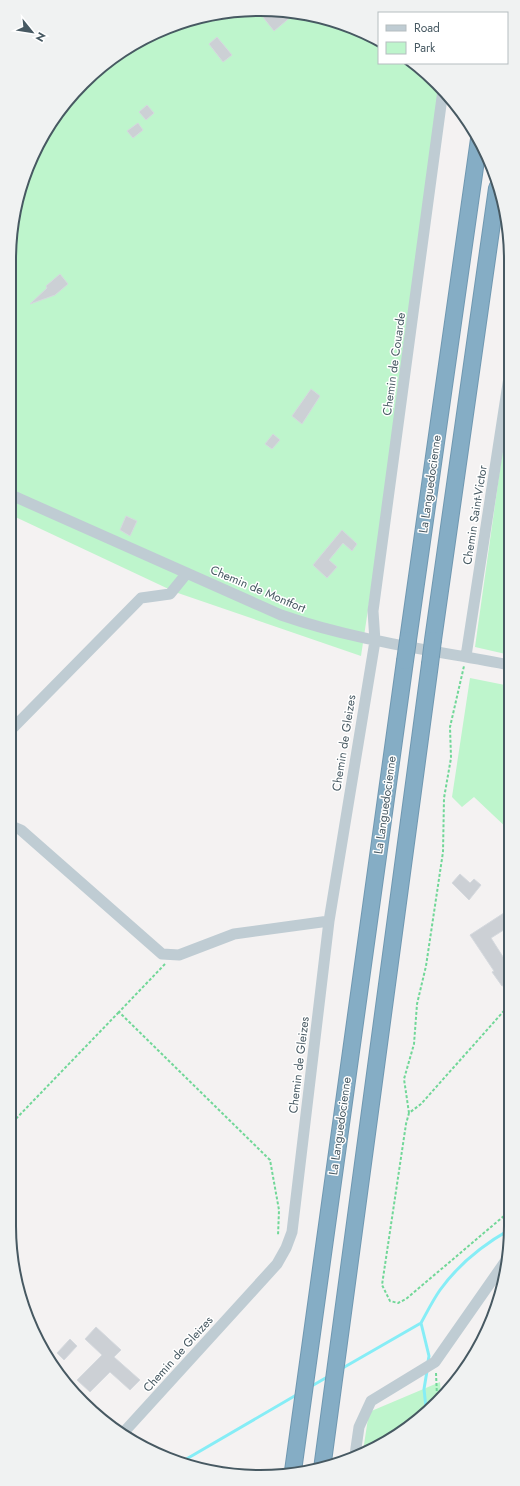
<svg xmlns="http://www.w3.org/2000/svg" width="520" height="1486" viewBox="0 0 520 1486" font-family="Jost,sans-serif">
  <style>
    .green { fill: #bef5cc }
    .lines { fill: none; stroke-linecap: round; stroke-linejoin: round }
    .stream { stroke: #86edf6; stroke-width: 3 }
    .building { fill: #ccd0d5; stroke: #d5d9de }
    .highway-casing { stroke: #7098b1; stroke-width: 18 }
    .path { stroke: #71d798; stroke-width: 2; stroke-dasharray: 3 2; stroke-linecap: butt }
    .minor { stroke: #bfccd3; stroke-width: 11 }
    .highway { stroke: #85adc5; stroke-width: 16 }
    .highway-bridge-casing { stroke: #7098b1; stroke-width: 18; stroke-linecap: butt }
    .highway-bridge { stroke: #85adc5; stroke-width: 16 }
    .labels { text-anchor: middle; stroke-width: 3; stroke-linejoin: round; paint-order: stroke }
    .street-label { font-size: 12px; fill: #475962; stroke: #fff }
    .rim { fill: none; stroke: #475962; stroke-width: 2 }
  </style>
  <rect width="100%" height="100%" fill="#f4f2f2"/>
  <path class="green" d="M227 11 325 18 379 40V63H410L446 92 361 656 175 592 9 514V260L17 195 61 107 134 43Z
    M509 405 510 655 475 647Z
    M470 678 510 686V831L474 797 462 807 452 797Z
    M440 1382 441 1394 400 1435 363 1451 369 1412Z"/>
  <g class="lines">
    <path class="stream" d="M428 1362 429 1356 421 1323C427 1312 433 1300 440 1290 458 1265 484 1244 511 1229
      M341 1369 421 1323
      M310 1387 329 1376
      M426 1408 424 1389 427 1371
      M183 1461 298 1394"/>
  </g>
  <path class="building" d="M267 14H276L293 15 274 31 263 17Z
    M217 37 232 55 223 62 209 44Z
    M147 105 154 113 146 120 139 112Z
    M138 123 143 130 133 138 127 131Z
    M60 274 68 284 55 295 30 304 47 288 46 286Z
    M311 389 320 396 302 424 292 416Z
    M273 434 280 440 272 449 265 444Z
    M126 516 137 521 130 536 120 530Z
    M342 530 357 544 352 551 343 543 329 560 337 567 327 578 313 565Z
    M460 874 470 883 474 879 481 885 469 900 452 883Z
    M510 909V926L491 938 505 960 510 956V994L505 985 502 986 492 972 494 971 470 935Z
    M96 1327 121 1350 114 1357 140 1380 130 1390 110 1372 90 1392 77 1380 102 1355 85 1339Z
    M70 1339 77 1346 64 1360 57 1353Z"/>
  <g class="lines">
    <defs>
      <path id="highway" d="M408 640 479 139
        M433 640 497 188
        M322 1469 430 664
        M293 1471 405 661"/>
    </defs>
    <use href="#highway" class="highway-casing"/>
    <path class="path" d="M165 964 119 1012 270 1160 279 1210 278 1236
      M511 1003 421 1104 409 1113 406 1124 382 1285 390 1301 398 1303 406 1299 511 1210
      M409 1113 404 1079 414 1044 417 1004 426 966 443 852 444 798 451 758 450 727 464 666
      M9 1126 119 1012
      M436 1373 437 1397"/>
    <path class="minor" d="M9 494 281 615C356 641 432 650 510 665
      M466 656 509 377
      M9 732 141 598 170 594 187 573
      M9 825 21 830 162 954 179 955 234 934 329 921
      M124 1432 277 1264 286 1248 292 1232 329 921 375 641 373 611 443 90
      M355 1455 359 1427 371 1401 435 1362 507 1259"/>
    <use href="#highway" class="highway"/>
    <defs>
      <path id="highway-bridge" d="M405 661 408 640
        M430 664 433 640"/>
    </defs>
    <use href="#highway-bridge" class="highway-bridge-casing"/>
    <use href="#highway-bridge" class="highway-bridge"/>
  </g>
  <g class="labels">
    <g class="street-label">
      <text transform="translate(394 364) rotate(-82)" y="4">Chemin de Couarde</text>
      <text transform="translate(430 484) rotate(-82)" y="4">La Languedocienne</text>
      <text transform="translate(475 515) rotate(-81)" y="4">Chemin Saint-Victor</text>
      <text transform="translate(258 589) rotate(23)" y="4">Chemin de Montfort</text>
      <text transform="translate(344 743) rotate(-81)" y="4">Chemin de Gleizes</text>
      <text transform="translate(385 805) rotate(-82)" y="4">La Languedocienne</text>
      <text transform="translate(299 1065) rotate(-83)" y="4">Chemin de Gleizes</text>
      <text transform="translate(340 1126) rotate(-82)" y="4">La Languedocienne</text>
      <text transform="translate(178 1354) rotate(-48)" y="4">Chemin de Gleizes</text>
    </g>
  </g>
  <path d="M0 0H520V1486H0ZM260 16H260A244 244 0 0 1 504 260V1226A244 244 0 0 1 260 1470H260A244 244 0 0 1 16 1226V260A244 244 0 0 1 260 16Z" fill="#f0f2f2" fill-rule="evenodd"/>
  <path class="rim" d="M260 16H260A244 244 0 0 1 504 260V1226A244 244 0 0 1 260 1470H260A244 244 0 0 1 16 1226V260A244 244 0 0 1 260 16Z"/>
  <rect x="378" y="12" width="130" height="52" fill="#ffffff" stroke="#b5bdc0"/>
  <rect x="386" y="25" width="20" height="6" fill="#bfccd3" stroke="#b5bdc0"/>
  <text x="414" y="32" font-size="12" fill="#475962">Road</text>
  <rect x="386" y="42" width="20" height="12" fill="#bef5cc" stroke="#b5bdc0"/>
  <text x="414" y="52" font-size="12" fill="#475962">Park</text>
  <g transform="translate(32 32) rotate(120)" stroke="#ffffff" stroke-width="3" paint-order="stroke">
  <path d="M0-3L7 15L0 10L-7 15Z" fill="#475962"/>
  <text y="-6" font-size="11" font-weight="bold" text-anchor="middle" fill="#475962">N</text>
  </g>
</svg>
